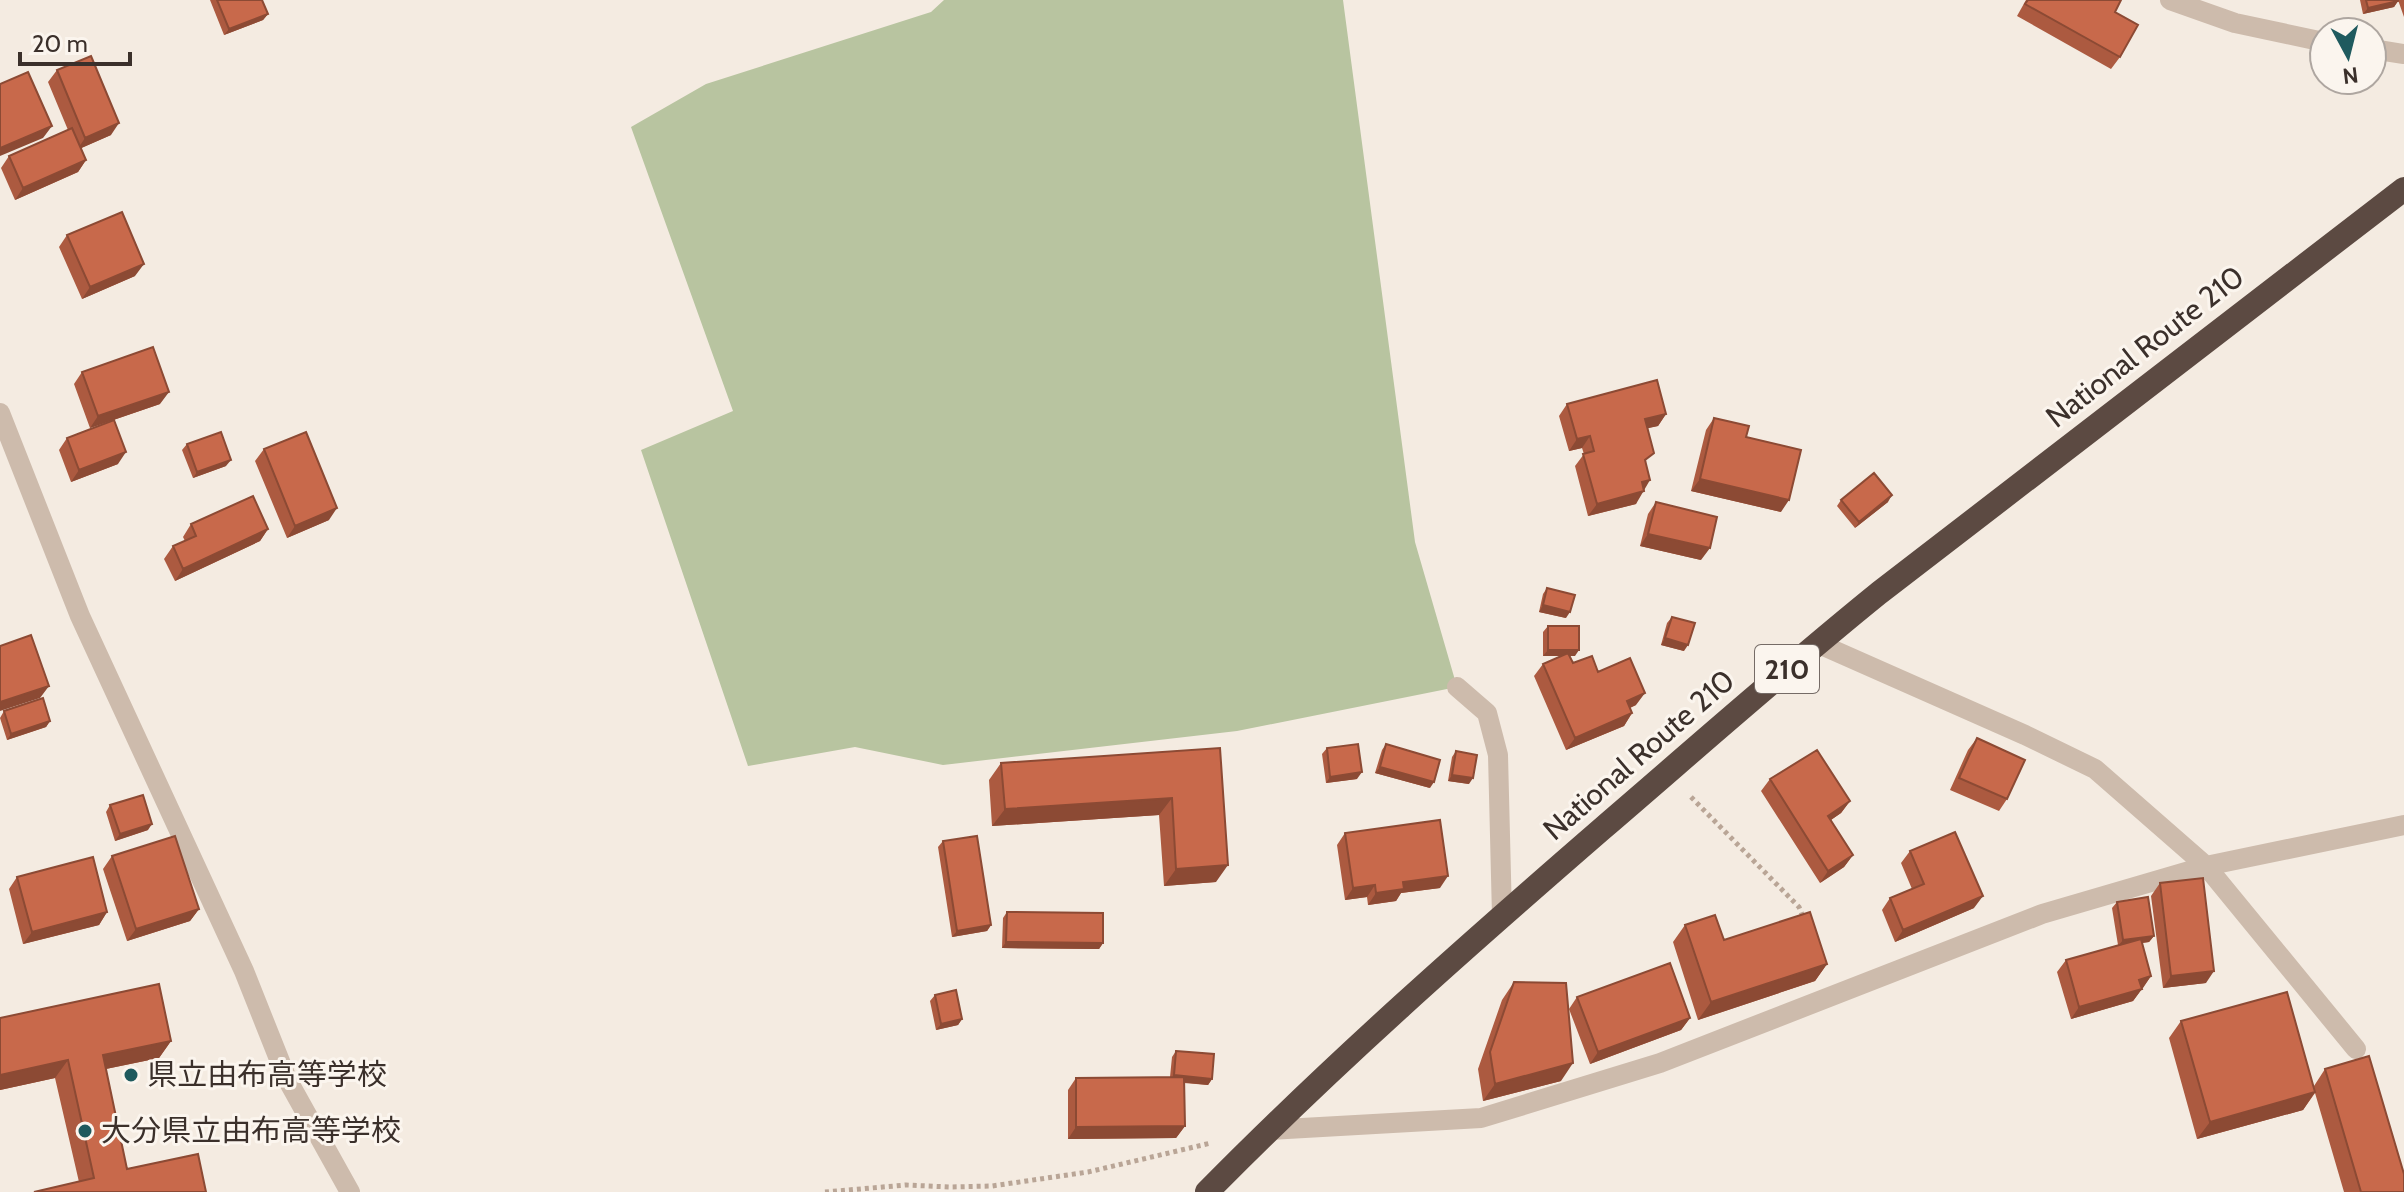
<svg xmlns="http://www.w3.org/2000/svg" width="2404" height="1192" viewBox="0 0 2404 1192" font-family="Cabin,'Noto Sans JP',sans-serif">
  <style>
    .pitch { fill: #b8c4a0 }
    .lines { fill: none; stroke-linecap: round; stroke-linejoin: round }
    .path { stroke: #b9a596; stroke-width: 5; stroke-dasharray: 4 4; stroke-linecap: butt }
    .minor { stroke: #cdbbac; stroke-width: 20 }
    .highway { stroke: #5c4a42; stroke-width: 24 }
    .wall { fill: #ac5a40 }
    .shaded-wall { fill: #8c4a34 }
    .building { fill: #c8694b; stroke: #8c4a34; stroke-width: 2 }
    .poi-dot { fill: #1f5a5e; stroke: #fbf5ee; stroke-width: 3 }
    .labels { text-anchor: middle; stroke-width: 6; stroke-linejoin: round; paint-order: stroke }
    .shield { fill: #fbf5ee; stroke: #756b66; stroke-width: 2 }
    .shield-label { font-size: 28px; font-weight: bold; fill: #3b302b }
    .street-label { font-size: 30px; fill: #3b302b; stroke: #fbf5ee }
    .poi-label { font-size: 30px; fill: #3b302b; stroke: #fbf5ee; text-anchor: start }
  </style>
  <rect width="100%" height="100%" fill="#f4ebe1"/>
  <path class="pitch" d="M944 0H1343L1415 542 1457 687 1237 731 943 765 855 747 748 766 641 450 733 411 631 127 706 84 931 12Z"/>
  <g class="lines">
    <path class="path" d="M1691 797 1799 907 1804 919
      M825 1192 906 1185 949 1187 992 1186 1088 1172 1211 1143"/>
    <path class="minor" d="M2170 0 2235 23 2324 42
      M2372 49 2404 54
      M0 413 80 616 244 971 287 1079 350 1192
      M1817 643 2025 735 2095 769 2206 866 2356 1049
      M1457 687 1487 713 1498 755 1502 916
      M1268 1130 1481 1118 1660 1063 2042 914 2206 866 2404 825"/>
    <path class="highway" d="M1207 1192C1333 1064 1468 945 1603 828 1695 749 1785 669 1879 593L2404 189"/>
  </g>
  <path class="wall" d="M210 0H262L268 14 263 20 224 35Z
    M2026 0H2121L2115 12 2120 57 2111 69 2017 16Z
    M2360 0H2398V1L2394 7 2363 14Z
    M2398 0H2404V17Z
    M57 70 111 135 81 148 86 160 78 172 15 200 1 168 9 156 68 130 48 82Z
    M67 235 135 276 82 299 59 247Z
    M82 372 160 404 90 428 74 384Z
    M1567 404 1666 414 1658 426 1647 428 1646 465 1636 504 1588 516 1575 466 1584 454 1582 448 1569 451 1559 416Z
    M1714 418 1746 437 1781 512 1691 491 1706 430Z
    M67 438 118 464 71 482 59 450Z
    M187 444 226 466 193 478 182 450Z
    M264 449 329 520 287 538 255 461Z
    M1841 500 1888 502 1855 528 1837 506Z
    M1656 502 1701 560 1640 546 1648 514Z
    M191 524 268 529 260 541 175 581 164 559 173 546 185 541 183 537Z
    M1547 588 1566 618 1539 612 1543 594Z
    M1672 617 1684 651 1661 645 1667 623Z
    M1548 626 1575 656H1570L1573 663 1598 672 1636 705 1630 708 1632 713 1624 726 1566 750 1534 676 1543 664 1561 656H1543V632Z
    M4 711 50 721 46 727 7 740 0 718Z
    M1977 738 2007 799 1999 811 1950 790 1968 750Z
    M1386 744 1430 788 1375 773 1382 750Z
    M1220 748 1216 882 1164 886 1159 815 992 826 989 780 1001 763Z
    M1327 748 1357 779 1326 783 1322 754Z
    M1456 751 1469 784 1448 781 1452 757Z
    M1770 779 1850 801 1841 813 1831 820 1853 855 1844 867 1820 883 1761 791Z
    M110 805 148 830 115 841 106 812Z
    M1345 833 1440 888 1401 893 1396 901 1368 905 1367 897 1345 900 1337 845Z
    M943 841 991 925 987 931 952 937 938 847Z
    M1910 851 1974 908 1895 942 1882 910 1890 898 1912 889 1901 863Z
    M112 856 199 909 190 921 127 941 103 869Z
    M17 877 107 912 99 925 23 944 9 889Z
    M2160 883 2206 983 2163 988 2151 896Z
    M2117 902 2154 936 2149 942 2142 943 2151 976 2133 1001 2071 1019 2057 972 2066 960 2118 945 2112 908Z
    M1007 912 1103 943 1099 949 1002 948 1003 918Z
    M1685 925 1724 940 1827 964 1815 981 1698 1020 1673 942Z
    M1514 982 1561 1081 1483 1101 1478 1069 1502 1000Z
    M935 995 962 1019 958 1025 936 1030 930 1001Z
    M1577 997 1690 1018 1681 1030 1590 1064 1569 1009Z
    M0 1018 171 1041 159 1058 106 1069 127 1169 79 1182 55 1078 0 1090Z
    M2181 1021 2314 1086 2325 1069 2404 1192H2344L2315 1093 2303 1110 2197 1139 2169 1038Z
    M1176 1051 1212 1079 1208 1085 1184 1083 1185 1126 1176 1138 1068 1139V1090L1076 1078 1170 1077 1172 1057Z"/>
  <path class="shaded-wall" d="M2398 1 2394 7 2363 14 2368 8Z
    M268 14 263 20 224 35 229 29Z
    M119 123 111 135 77 150 85 138Z
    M52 126 43 138 0 156V148Z
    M86 160 78 172 15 200 23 188Z
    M144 264 135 276 82 299 90 287Z
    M169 392 160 404 90 428 98 416Z
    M1666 414 1658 426 1636 431 1645 419Z
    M1590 436 1582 448 1569 451 1577 439Z
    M126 452 118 464 71 482 79 470Z
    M231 460 226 466 193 478 197 472Z
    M1700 479 1789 500 1781 512 1691 491Z
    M1650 480 1636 504 1588 516 1597 504 1642 482Z
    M1892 495 1888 502 1855 528 1859 522Z
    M337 508 329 520 287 538 295 526Z
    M268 529 260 541 175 581 183 569Z
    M1648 534 1710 548 1701 560 1640 546Z
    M1543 605 1570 612 1566 618 1539 612Z
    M1665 638 1688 645 1684 651 1661 645Z
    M1548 650H1579L1575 656H1543Z
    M49 686 40 698 0 711V702Z
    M1645 693 1636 705 1618 713 1627 701Z
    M1632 713 1624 726 1566 750 1575 738Z
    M50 721 46 727 7 740 11 734Z
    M1380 767 1434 782 1430 788 1375 773Z
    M1362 772 1357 779 1326 783 1330 777Z
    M1452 775 1473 778 1469 784 1448 781Z
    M1172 798 1159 815 992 826 1005 809Z
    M1850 801 1841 813 1819 828 1828 816Z
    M152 824 148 830 115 841 120 834Z
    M1853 855 1844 867 1820 883 1828 871Z
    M1228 865 1216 882 1164 886 1176 869Z
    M1448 876 1440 888 1401 893 1396 901 1368 905 1376 893 1403 882Z
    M1375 885 1367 897 1345 900 1353 888Z
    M1983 896 1974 908 1895 942 1903 930Z
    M199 909 190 921 127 941 136 929Z
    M107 912 99 925 23 944 32 932Z
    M991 925 987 931 952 937 957 931Z
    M2154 936 2149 942 2118 946 2123 940Z
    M1006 942 1103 943 1099 949 1002 948Z
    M1827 964 1815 981 1698 1020 1711 1002Z
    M2214 971 2206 983 2163 988 2171 976Z
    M2151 976 2143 988 2131 992 2139 980Z
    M2142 989 2133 1001 2071 1019 2079 1007Z
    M1690 1018 1681 1030 1590 1064 1598 1052Z
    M962 1019 958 1025 936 1030 941 1024Z
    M171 1041 159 1058 91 1072 103 1055Z
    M68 1060 55 1078 0 1090V1075Z
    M1573 1063 1561 1081 1483 1101 1495 1084Z
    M1174 1075 1212 1079 1208 1085 1170 1081Z
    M2315 1092 2303 1110 2197 1139 2210 1122Z
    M1185 1126 1176 1138 1068 1139 1076 1127Z"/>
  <path class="building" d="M217 0H262L268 14 229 29Z
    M2028 0H2121L2115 12 2138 25 2120 57 2025 4Z
    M2366 0H2398V1L2368 8Z
    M91 56 119 123 85 138 57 70Z
    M28 72 52 126 0 148V84Z
    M72 128 86 160 23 188 9 156Z
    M122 212 144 264 90 287 67 235Z
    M153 347 169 392 98 416 82 372Z
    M1657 380 1666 414 1645 419 1654 453 1645 460 1650 480 1642 482 1644 491 1597 504 1583 454 1594 451 1590 436 1577 439 1567 404Z
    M1714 418 1749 426 1746 437 1801 450 1789 500 1700 479Z
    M114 420 126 452 79 470 67 438Z
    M221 432 231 460 197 472 187 444Z
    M306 432 337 508 295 526 264 449Z
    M1874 473 1892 495 1859 522 1841 500Z
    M253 496 268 529 183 569 173 546 196 536 191 524Z
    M1656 502 1717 517 1710 548 1648 534Z
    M1547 588 1575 595 1570 612 1543 605Z
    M1672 617 1695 623 1688 645 1665 638Z
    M1548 626H1579V650H1548Z
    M31 635 49 686 0 702V646Z
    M1568 653 1573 663 1592 656 1598 672 1630 658 1645 693 1627 701 1632 713 1575 738 1543 664Z
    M43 698 50 721 11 734 4 711Z
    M1977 738 2025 760 2007 799 1959 778Z
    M1358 744 1362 772 1330 777 1327 748Z
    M1386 744 1440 760 1434 782 1380 767Z
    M1220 748 1228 865 1176 869 1172 798 1005 809 1001 763Z
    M1817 750 1850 801 1828 816 1853 855 1828 871 1770 779Z
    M1456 751 1477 755 1473 778 1452 775Z
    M143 795 152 824 120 834 110 805Z
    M1440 820 1448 876 1403 882 1404 889 1376 893 1375 885 1353 888 1345 833Z
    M1955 832 1983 896 1903 930 1890 898 1924 884 1910 851Z
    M175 836 199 909 136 929 112 856Z
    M977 836 991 925 957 931 943 841Z
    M93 857 107 912 32 932 17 877Z
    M2203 878 2214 971 2171 976 2160 883Z
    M2148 897 2154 936 2123 940 2117 902Z
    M1007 912 1103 913V943L1006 942Z
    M1810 912 1827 964 1711 1002 1685 925 1715 915 1724 940Z
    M2141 939 2151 976 2139 980 2142 989 2079 1007 2066 960Z
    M1670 963 1690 1018 1598 1052 1577 997Z
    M1514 982 1566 983 1573 1063 1495 1084 1490 1052Z
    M159 984 171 1041 103 1055 127 1169 198 1154 206 1192H34L94 1178 68 1060 0 1075V1018Z
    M956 990 962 1019 941 1024 935 995Z
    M2287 992 2315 1092 2210 1122 2181 1021Z
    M1176 1051 1214 1054 1212 1079 1174 1075Z
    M2369 1056 2404 1174V1192H2361L2325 1069Z
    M1184 1077 1185 1126 1076 1127V1078Z"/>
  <g class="poi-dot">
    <circle cx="131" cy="1075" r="8"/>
    <circle cx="85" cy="1131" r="8"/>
  </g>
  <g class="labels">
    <rect class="shield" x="1755" y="645" width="64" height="48" rx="6"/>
    <g class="shield-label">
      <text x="1787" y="679">210</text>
    </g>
    <g class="street-label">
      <text transform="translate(2145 347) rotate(-38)" y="10">National Route 210</text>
      <text transform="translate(1639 755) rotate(-41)" y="10">National Route 210</text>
    </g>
    <g class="poi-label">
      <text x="147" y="1085">県立由布高等学校</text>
      <text x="101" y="1141">大分県立由布高等学校</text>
    </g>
  </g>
  <g transform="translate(2348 56) rotate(173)"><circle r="38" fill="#fbf5ee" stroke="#aea6a0" stroke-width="2"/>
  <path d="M0-6L14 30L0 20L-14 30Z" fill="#1f5a5e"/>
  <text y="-12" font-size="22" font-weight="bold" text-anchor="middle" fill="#3b302b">N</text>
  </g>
  <path d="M20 52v12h110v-12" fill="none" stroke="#3b302b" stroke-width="4"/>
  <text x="32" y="52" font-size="24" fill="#3b302b" stroke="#fbf5ee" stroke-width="6" paint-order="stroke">20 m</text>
</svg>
